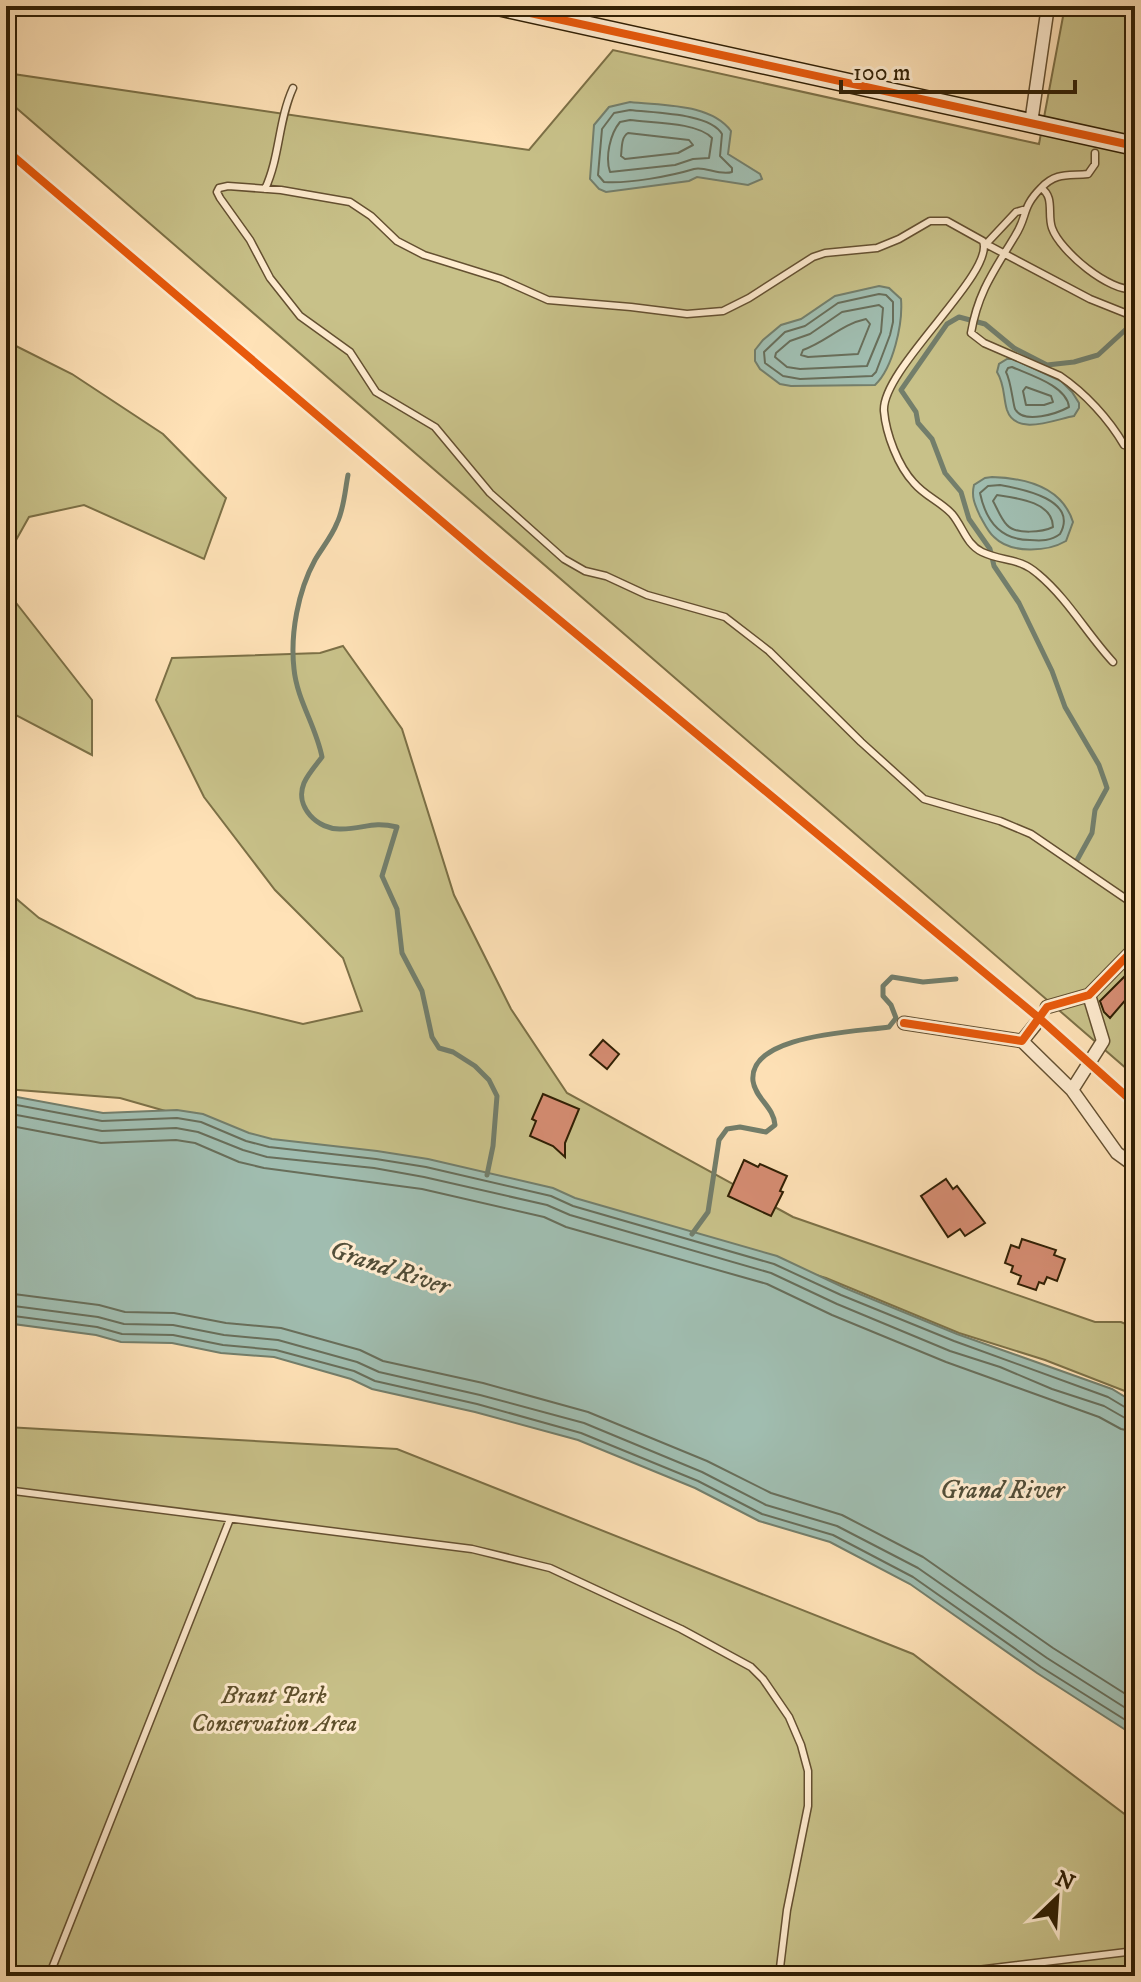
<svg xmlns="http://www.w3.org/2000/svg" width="1141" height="1982" viewBox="0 0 1141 1982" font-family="'IM FELL DW Pica',serif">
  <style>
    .green { fill: #c8c189; stroke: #7c7046; stroke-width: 2 }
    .water { fill: #a0bdb0; stroke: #737e6b; stroke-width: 2 }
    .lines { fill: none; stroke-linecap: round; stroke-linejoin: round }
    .shore { stroke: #686e5a; stroke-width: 2 }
    .stream { stroke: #737e6b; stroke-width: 5 }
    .building { fill: #d68d73; stroke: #301f04; stroke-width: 2 }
    .lane-casing { stroke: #645031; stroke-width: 9 }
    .street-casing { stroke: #645031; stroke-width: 15 }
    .secondary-casing { stroke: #301f04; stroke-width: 21 }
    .lane { stroke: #ffecd0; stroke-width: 6 }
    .street { stroke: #ffecd0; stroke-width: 12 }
    .secondary { stroke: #ffecd0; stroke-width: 18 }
    .cycleway-casing { stroke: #ffecd0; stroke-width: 13 }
    .cycleway { stroke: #e8590c; stroke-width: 8 }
    .labels { text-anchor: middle; stroke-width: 6; stroke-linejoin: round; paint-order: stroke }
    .park-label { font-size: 24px; font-style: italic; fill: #5e502c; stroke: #ffecd0 }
    .water-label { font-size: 26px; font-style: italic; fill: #524e38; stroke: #ffecd0 }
  </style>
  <rect width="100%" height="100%" fill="#ffe2b7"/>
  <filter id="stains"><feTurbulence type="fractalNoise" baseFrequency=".0025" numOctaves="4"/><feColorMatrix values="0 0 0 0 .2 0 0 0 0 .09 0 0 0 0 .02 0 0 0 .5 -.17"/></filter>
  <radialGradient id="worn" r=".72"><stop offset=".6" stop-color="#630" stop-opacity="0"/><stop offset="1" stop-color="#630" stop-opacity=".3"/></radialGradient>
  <path class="green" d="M1065 6H1135V1076L6 99V73L529 150 613 50 1039 144Z
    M6 341 72 374 163 434 226 498 204 559 84 505 29 517 6 558Z
    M6 590 92 700V755L6 710Z
    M343 646 402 729 454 895 511 1009 567 1093 793 1217 1095 1322H1121L1135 1328V1395L1045 1360 959 1333 826 1278 484 1176 288 1146 120 1098 6 1089V890L39 918 196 998 303 1024 362 1011 343 958 275 890 204 797 156 700 172 658 320 653Z
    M6 1427 397 1449 913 1654 1135 1822V1976H6Z"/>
  <path class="water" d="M630 102C662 106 710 103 731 131L728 154 760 174 762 179 748 185 697 177 689 181 606 192 599 189 590 179 594 125 609 107Z
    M879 286 889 288 901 299C903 324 893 368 875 385L791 386 780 384 760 369 755 361V350L763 340 781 325 801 319 835 296Z
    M1007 359H1013L1061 381 1072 392 1079 403V408L1074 416C1056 419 1016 437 1007 410 1003 397 1005 385 997 372L999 364Z
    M992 477C1026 478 1062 487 1073 522L1066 541C1047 552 1011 554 994 537 988 532 984 523 980 516 975 505 971 497 974 485L985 478Z
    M6 1095 103 1113 177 1110 203 1114 249 1133 272 1139 377 1151 428 1159 553 1188 575 1198 777 1256 845 1288 957 1334 1112 1389 1135 1403V1736L1037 1673 910 1584 830 1542 759 1521 695 1488 578 1440 475 1412 372 1389 351 1379 274 1357 221 1353 172 1343 121 1342 96 1335 6 1323Z"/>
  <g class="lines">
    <path class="shore" d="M630 110C654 113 710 113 722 134L720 156 732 168V172C719 176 705 166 694 169 671 176 628 184 604 182L598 175 602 129 614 113Z
      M630 120C652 123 697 122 712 138L709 158 693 159 675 165 610 172C605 157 610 134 620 122Z
      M628 133 689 140 693 145 678 153 625 159 621 156C622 148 621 137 628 133Z
      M879 294 886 295 893 302V322L890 335 876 372 872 376 800 379 783 376 765 363 764 352 785 332 805 326 838 303Z
      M879 305 883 308 881 332 867 366 800 369 787 367 775 357 776 353 790 341 810 334 842 312Z
      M866 319 870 324 858 354 808 357 801 355 803 350C826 342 842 324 866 319Z
      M1012 367C1030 375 1067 386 1069 407 1058 413 1024 425 1015 409 1013 404 1011 381 1006 372L1008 368Z
      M1026 387 1051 396 1053 402 1044 405H1026L1023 391Z
      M1000 485C1023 489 1079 500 1060 534 1051 541 1041 541 1030 540 1001 540 986 522 980 493L988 486Z
      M997 495C1017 498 1053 502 1053 527 1043 532 1016 535 1007 525 1001 519 997 508 993 501Z
      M6 1103 102 1121 177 1118 201 1122 246 1141 269 1147 376 1159 426 1167 551 1196 573 1206 774 1264 841 1295 954 1341 1108 1397 1128 1409 1135 1410
      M6 1113 102 1131 176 1128 198 1132 243 1150 267 1157 374 1168 424 1177 547 1205 570 1215 771 1273 837 1304 950 1351 1000 1367 1052 1389 1104 1406 1125 1418 1135 1420
      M6 1125 101 1143 176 1140 195 1143 239 1162 264 1168 422 1189 544 1217 566 1227 767 1284 832 1315 946 1362 1099 1417 1121 1429 1135 1432
      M6 1293 99 1305 125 1312 174 1313 226 1323 281 1328 360 1350 383 1361 483 1383 588 1412 707 1461 771 1493 842 1515 923 1557 1053 1648 1135 1700
      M6 1305 98 1317 124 1324 173 1325 224 1335 278 1340 357 1362 379 1372 480 1395 584 1423 702 1472 766 1505 837 1526 918 1568 1047 1658 1135 1714
      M6 1315 97 1327 122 1334 173 1335 223 1345 276 1350 354 1371 375 1381 477 1404 581 1433 698 1481 762 1514 833 1535 913 1577 1041 1667 1135 1726"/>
    <path class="stream" d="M348 475C345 490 344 509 337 523 332 536 322 548 315 560 298 591 290 634 294 669 297 700 316 726 322 757 316 765 308 774 304 783 294 807 318 830 341 829 365 829 371 821 397 827L382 876 397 909 402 953 422 991 432 1037 439 1048 453 1052 475 1066 489 1080 497 1096 493 1146 487 1175
      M1076 862 1092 833 1095 810 1107 788 1105 782 1099 765 1065 707 1052 671 1019 603 994 566 990 549 969 519 961 492 945 473 932 439 918 423 916 412 901 390 947 324 959 317 985 324 1014 348 1047 365 1074 362 1098 355 1135 321
      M692 1234 708 1212 719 1140 727 1129 740 1127 766 1132 775 1125C774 1107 755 1098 753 1081 748 1034 857 1032 889 1027L896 1018 891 1005 883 996V986L892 977 923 982 956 979"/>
  </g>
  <path class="building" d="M1135 966V989L1110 1018 1104 1012 1100 1001Z
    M603 1040 619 1054 607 1069 590 1055Z
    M543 1094 579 1109 565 1143V1157L553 1146 530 1136 536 1121 532 1119Z
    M744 1160 758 1167 760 1164 787 1176 780 1191 783 1192 771 1216 728 1196Z
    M946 1179 953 1189 957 1186 985 1223 965 1236 960 1229 948 1237 921 1196Z
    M1022 1239 1056 1250 1054 1255 1065 1259 1057 1281 1047 1277 1044 1284 1039 1282 1036 1290 1018 1284 1021 1276 1011 1272 1013 1266 1005 1263 1011 1245 1019 1248Z"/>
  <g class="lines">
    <defs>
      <path id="lane" d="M1129 134 1135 112
        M1041 188C1056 172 1068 176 1088 174L1095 164V153
        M265 189C280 157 278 121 293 88
        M1023 210 1016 212 986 244 1090 299 1135 317
        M1124 445C1109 419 1085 393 1060 376L984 343 971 333C978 292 994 271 1015 236 1028 216 1021 208 1041 188 1055 197 1047 214 1052 228 1060 251 1110 293 1135 289
        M1113 662C1087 634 1068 599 1038 574 1019 557 1003 562 982 552 966 544 963 527 952 514 941 502 925 496 914 483 898 466 886 434 884 411 881 369 996 273 983 241L947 221H930L899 239 877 248 825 253 813 257 749 298 723 311 687 314 631 307 548 300 501 279 424 255 397 241 371 216 350 202 281 190 228 186 219 188 217 192 220 198 250 240 270 278 300 316 350 352 376 392 435 427 490 493 564 559 585 571 606 576 647 595 725 617 769 651 861 742 924 799 1000 821 1031 834 1135 905
        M6 1490 472 1549 550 1568 681 1629 751 1667 763 1679 789 1717 801 1745 808 1771V1806L787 1910 779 1976
        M49 1976 230 1519
        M928 1976 1135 1951"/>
      <path id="street" d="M1031 123 1048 6
        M1047 1007 1089 995 1135 948
        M904 1023 1022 1041 1035 1025
        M1022 1041 1072 1090 1117 1153 1135 1166
        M1072 1090 1103 1041 1089 995"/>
      <path id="secondary" d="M498 6 1135 146"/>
    </defs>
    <use href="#lane" class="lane-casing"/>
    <use href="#street" class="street-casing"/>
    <use href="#secondary" class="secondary-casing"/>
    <use href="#lane" class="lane"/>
    <use href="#street" class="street"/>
    <use href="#secondary" class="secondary"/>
    <defs>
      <path id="cycleway" d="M498 6 1135 146
        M6 150 487 560 1039 1018 1135 1104
        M904 1023 1022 1041 1047 1007 1089 995 1135 948"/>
    </defs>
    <use href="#cycleway" class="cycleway-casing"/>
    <use href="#cycleway" class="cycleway"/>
  </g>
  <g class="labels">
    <g class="park-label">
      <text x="274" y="1703">Brant Park<tspan x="274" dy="28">Conservation Area</tspan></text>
    </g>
    <g class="water-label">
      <text transform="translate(390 1267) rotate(18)" y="9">Grand River</text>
      <text x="1002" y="1498">Grand River</text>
    </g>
  </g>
  <rect width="1141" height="1982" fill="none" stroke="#ffe2b7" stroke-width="32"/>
  <rect x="8" y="8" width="1125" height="1966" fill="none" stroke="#301f04" stroke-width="4"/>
  <rect x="16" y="16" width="1109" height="1950" fill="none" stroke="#301f04" stroke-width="2"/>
  <g transform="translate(1057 1898) rotate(25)" stroke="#ffecd0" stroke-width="6" paint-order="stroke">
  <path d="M0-6L14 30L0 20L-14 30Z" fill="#301f04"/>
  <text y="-12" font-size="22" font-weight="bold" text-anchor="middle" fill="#301f04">N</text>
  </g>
  <path d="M841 80v12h234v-12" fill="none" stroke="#301f04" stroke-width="4"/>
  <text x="853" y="80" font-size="24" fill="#301f04" stroke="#ffecd0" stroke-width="6" paint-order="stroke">100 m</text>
  <rect width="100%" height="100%" filter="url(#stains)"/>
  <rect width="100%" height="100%" fill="url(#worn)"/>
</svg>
